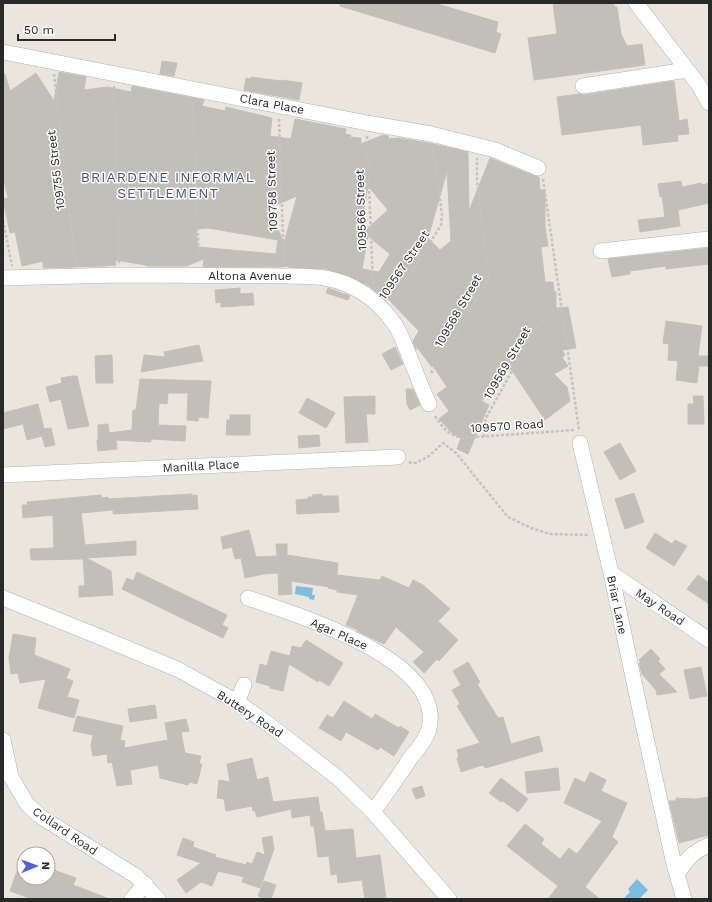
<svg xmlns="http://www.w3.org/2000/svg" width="712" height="902" viewBox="0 0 712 902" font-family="'Work Sans',sans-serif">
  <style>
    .water { fill: #7cbee0 }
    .building { fill: #c2bfb9; stroke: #c5c1b7; fill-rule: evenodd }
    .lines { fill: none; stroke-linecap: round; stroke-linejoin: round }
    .minor-casing { stroke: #b0b2bb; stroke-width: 16 }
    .path { stroke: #c3c3c3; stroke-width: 2.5; stroke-dasharray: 3 2; stroke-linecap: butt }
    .minor { stroke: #fff; stroke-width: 15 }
    .labels { text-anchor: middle; stroke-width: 3; stroke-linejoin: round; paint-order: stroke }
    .street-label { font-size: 12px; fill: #292929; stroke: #fff }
    .quarter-label { font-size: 14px; letter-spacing: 1px; fill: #4f5375; stroke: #fff }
  </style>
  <rect width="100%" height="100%" fill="#eae5dd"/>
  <path class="water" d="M296 586 313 588 312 595H315L314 600 309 599V597L295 594Z
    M637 879 648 890 639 899H623L630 892 628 889Z"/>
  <path class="building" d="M340 3H434L498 22 496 32 501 34 495 53 340 6Z
    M553 3H613L615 7H617L621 34 627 46 642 44 645 65 534 80 528 38 557 34Z
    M162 61 177 63 174 76 160 74Z
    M59 72 86 77 84 90 107 87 131 92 132 86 204 100 202 106 225 111 226 107 272 118 270 136 291 139 295 119 346 129 345 134 351 135 350 137 361 138V144L383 135 388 136 389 139 398 138 429 143 468 152 469 211 490 158 535 176 539 177 540 190H545V226L548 246 541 247 545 282H553L554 292H556V308L568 307 576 348 562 350 565 355 562 357 568 366 554 374 567 387 570 401 545 420 511 369 498 377 482 401 489 405 468 454 457 449 461 438 453 434 439 419 449 411 437 394 447 387 433 366 432 367 416 346V350L413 341 419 331 387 298 386 300 369 286 349 276 326 269 288 267V266L280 267H203L204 259 186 266H146V265L115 260 116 265 104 266 43 268V261L22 266 15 232 10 233 3 199 8 198 3 176V75L5 74 10 91 36 73 54 101ZM447 171 451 241 440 250 428 238ZM368 186 388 210 359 236ZM297 196 284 243 269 208ZM208 228 278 240 276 254 198 247 196 229ZM368 236 390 254 379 272 362 269Z
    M251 77 281 81 282 80 302 83 299 100 244 90 246 78 250 79Z
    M674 81 679 121 687 119 689 134 677 135 678 141 643 145 641 125 562 135 557 97 579 94 584 95Z
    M681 181 682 187 701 183 702 185 709 183V203L678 210 680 226 640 232 638 220 665 217 662 196 660 197 658 184Z
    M709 248V264L666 269V266L630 271V274L612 277 608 259Z
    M240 288V294L253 293 254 305 221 307V302L216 303 215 290Z
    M328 288 350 296 348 300 326 293Z
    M666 321 702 326 698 356H709L708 366H699L697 383 676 380 678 361 668 360 669 344 663 343Z
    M199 345 203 361 141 372 144 355 165 357 164 352Z
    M395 347 403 364 391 370 382 354Z
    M112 355 113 383H96L95 356Z
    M72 376H77L89 426 68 429 61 399 50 402 46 387 62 383 61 378Z
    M140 379 211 381 208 418 198 417V421L187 420 188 393H168L167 404 159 403 158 425 186 426 185 441 151 439V442L116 440 117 449 98 451 97 440H98V425L108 424 109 433 132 430 133 410H136Z
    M406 389H413L420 405 410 410 407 404Z
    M375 396V414H366L368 442 346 443 344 397Z
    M693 396H703L704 424H688V404H694Z
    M307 398 335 413 326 428 299 413Z
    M38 404 44 429 51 428 55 445 45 447 42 436 27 440 23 424 3 429V413Z
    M230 415H250V435H226L227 420H230Z
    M319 435 320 446 299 448 298 436Z
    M620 443 636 471 620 480 604 452Z
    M634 493 644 522 625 529 615 499Z
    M192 494V496L197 495 198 509 113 514V510L81 513 85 545 136 541V555L86 558 111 571 113 595 79 597V586H85L83 559 31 560 30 549 54 548 53 515 23 518 22 505H28L27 502 101 495 102 498 108 497V499Z
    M322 494V496H338L339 512 297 514 296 500 308 499V497H312V495Z
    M249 530 256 557 277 556 276 544H287V555L338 563 337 575 380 580 382 576 409 588 413 580 423 585 450 609 438 621 458 640 439 661 437 659 424 673 413 662 424 652 396 627 384 644 357 631 358 630 346 625 358 595 337 592V590L328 588 329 587 291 581 292 594 279 595 278 573 263 574 245 578 241 558 235 559 232 547 223 549 221 537Z
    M655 533 672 544 675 540 687 546 674 566 646 548Z
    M137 572 227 615 222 625 228 628 223 638 122 589 127 578 133 581Z
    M698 575 709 583V604L687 589Z
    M13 634 36 638 34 655 70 669 66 678 73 681 67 697 79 700 74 718 38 708 46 679 20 683 18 673 11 674 9 658Z
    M306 640 343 663 329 686 319 680 318 682 289 664 283 691 270 688V686L256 682 260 664 267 666 271 651 290 656 292 646 301 648Z
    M651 649 660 659 658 661 665 669 659 674 677 692 657 695 656 690 642 674 639 663 641 662 639 660Z
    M468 662 480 682 477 684 498 718 503 717 511 744 539 736 543 751 486 768 482 765 461 772 457 758 459 757 457 750 480 743 457 706 460 704 452 690 461 685 453 671Z
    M701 667 707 696 690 699 684 670Z
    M344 701 372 719 375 714 399 728 400 726 409 732 394 756 380 747 378 750 346 732 341 741 319 728 327 715 333 718Z
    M155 705 157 718 130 722 128 709Z
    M77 716 123 726 120 740 125 741 124 748 168 740 165 723 186 719 189 731 181 732 185 753 201 756 199 764H202L197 784 189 782 188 785 160 778 158 765 130 770 132 784 117 786 112 762 108 763 107 754 93 756 91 746 93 735 73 731Z
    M252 758 257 780 268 777 273 802 318 797 320 812H322L325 831 353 829 356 858 380 855 386 899H365L362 880 338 883 337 874 331 875 329 856 318 857 314 826H311L310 815 292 818 291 809 257 817 255 811H253L252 806 226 811 224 799 217 798 219 780 230 782 227 764Z
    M558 768 560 790 527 793 525 772Z
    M590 772 606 780 601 791 627 803 612 837 618 842 585 887 600 899H548L558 886 507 846 525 824 544 839 541 844 560 859 569 848 577 854 602 821 564 803 575 778 585 783Z
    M501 778 528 799 518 812 503 801 501 802 489 793Z
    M422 786 425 796 416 799 412 789Z
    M709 797V835L679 843 669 801H676V798L696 799Z
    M272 836 274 849 260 888 242 882 244 877 218 871 212 886 201 882 186 893 177 880 201 863 177 855 183 838 194 842 193 847 216 855 215 857 246 865 247 862 252 864 257 852 265 855 262 838Z
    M22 857H24V878H48V868L76 878 73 885 107 898 106 899H32L10 891Z
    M264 881 276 885 271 899H266L258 896Z"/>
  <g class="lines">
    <defs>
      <path id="minor" d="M636 3 698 84 709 103
        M3 52 367 123 431 134 495 150 538 168
        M583 86 687 70
        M601 251 709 239
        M3 278 119 275 285 276C298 276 312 276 325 278 353 283 377 299 393 322 401 332 405 346 410 358 416 373 422 389 429 404
        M580 443 611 573 641 715 674 864 684 899
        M3 475 398 457
        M611 573 709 640
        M3 598 95 635 177 669 237 702 271 726 338 778 373 812 449 899
        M248 598C296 615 446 659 429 729 426 740 418 749 411 757 399 776 386 794 373 812
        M237 702 244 685
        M3 740 11 777 27 804 41 817 136 876 158 899
        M677 874C688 858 691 853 709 845
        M132 899 145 884"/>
    </defs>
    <use href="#minor" class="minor-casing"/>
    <path class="path" d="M54 74 76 264
      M114 86 119 263
      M193 103 199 262
      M279 119 284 264
      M367 136 373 285
      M543 179 579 430
      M3 220 12 266
      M391 301 401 289 421 258 441 225 442 215 433 147
      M431 373 458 332 459 329 489 279 477 181V158
      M435 416C443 428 448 435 463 438L574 430
      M484 437 483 427 487 416 531 337 549 313 561 308
      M409 462 412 463H416L429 456 443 443 456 453 508 517 531 528 550 534 589 535"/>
    <use href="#minor" class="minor"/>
  </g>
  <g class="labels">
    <g class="street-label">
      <text transform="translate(272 104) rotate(11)" y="4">Clara Place</text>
      <text transform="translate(56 170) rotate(-97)" y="4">109755 Street</text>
      <text transform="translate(272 191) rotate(-92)" y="4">109758 Street</text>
      <text transform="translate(361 210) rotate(-92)" y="4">109566 Street</text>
      <text transform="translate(404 265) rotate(-56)" y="4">109567 Street</text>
      <text x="250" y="280">Altona Avenue</text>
      <text transform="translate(458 311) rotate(-60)" y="4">109568 Street</text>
      <text transform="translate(507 363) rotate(-60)" y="4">109569 Street</text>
      <text transform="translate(507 426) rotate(-4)" y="4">109570 Road</text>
      <text transform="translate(201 466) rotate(-3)" y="4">Manilla Place</text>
      <text transform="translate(617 605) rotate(78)" y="4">Briar Lane</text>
      <text transform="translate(660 607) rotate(34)" y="4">May Road</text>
      <text transform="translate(339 634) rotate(24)" y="4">Agar Place</text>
      <text transform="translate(250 714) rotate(33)" y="4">Buttery Road</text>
      <text transform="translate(65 831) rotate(34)" y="4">Collard Road</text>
    </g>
    <g class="quarter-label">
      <text x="168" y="182">BRIARDENE INFORMAL<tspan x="168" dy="16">SETTLEMENT</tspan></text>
    </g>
  </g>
  <rect width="712" height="902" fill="none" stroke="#292929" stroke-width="8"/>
  <g transform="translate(36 866) rotate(89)"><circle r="19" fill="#ffffff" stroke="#a9a9a9"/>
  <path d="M0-3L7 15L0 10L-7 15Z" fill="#5060e4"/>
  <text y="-6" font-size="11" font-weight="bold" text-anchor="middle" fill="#292929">N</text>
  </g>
  <path d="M18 34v6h97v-6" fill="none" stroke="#292929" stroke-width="2"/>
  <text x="24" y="34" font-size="12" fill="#292929" stroke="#ffffff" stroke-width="3" paint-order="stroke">50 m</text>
</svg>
